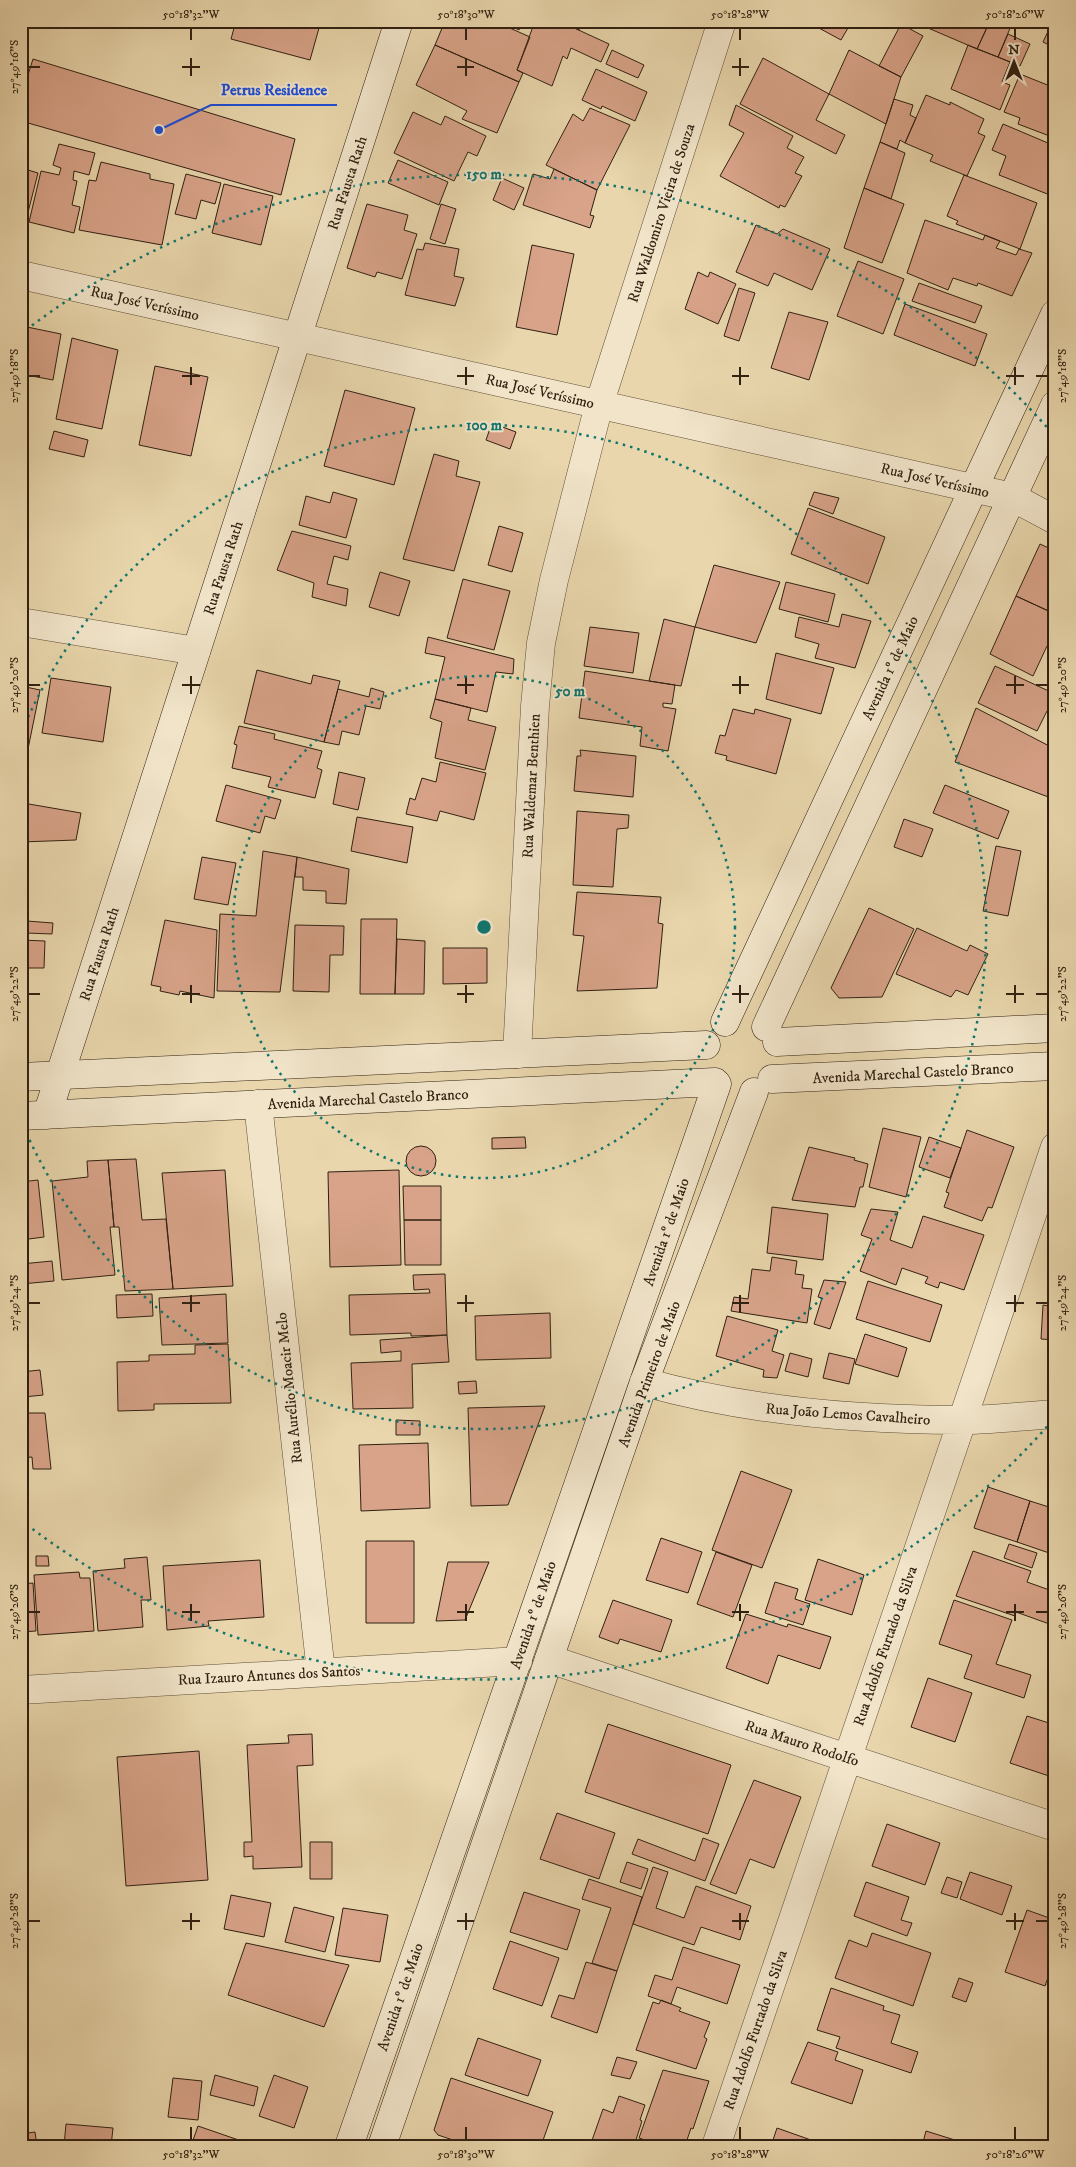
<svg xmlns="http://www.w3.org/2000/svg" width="1076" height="2167" viewBox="0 0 1076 2167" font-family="'IM FELL DW Pica',serif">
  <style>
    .building { fill: #d8a389; stroke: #302011 }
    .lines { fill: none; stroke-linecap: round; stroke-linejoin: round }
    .street-casing { stroke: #5e4e38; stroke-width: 29 }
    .secondary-casing { stroke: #302011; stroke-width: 29 }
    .street { stroke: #f1e4c9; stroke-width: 28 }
    .secondary { stroke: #f1e4c9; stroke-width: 28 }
    .ticks { fill: none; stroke: #302011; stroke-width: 2 }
    .ring { fill: none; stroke: #0f766e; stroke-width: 2.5; stroke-dasharray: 2.5 5 }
    .labels { text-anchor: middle; stroke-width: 4; stroke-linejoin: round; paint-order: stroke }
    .street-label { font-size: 15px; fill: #302011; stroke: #f1e4c9 }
    .centre { fill: #0f766e; stroke: #f1e4c9; stroke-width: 2.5 }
    .ring-label { font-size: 15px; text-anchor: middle; font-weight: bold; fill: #0f766e; stroke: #f1e4c9; stroke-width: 4; stroke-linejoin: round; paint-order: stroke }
    .leader { fill: none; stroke: #1d4ed8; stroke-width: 2 }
    .callout-dot { fill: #1d4ed8; stroke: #f1e4c9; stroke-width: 2 }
    .callout-label { font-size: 16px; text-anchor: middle; font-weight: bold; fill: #1d4ed8; stroke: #f1e4c9; stroke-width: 4; stroke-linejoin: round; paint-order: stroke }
    .neatline { fill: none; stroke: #302011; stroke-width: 2 }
    .ticks-label { font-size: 12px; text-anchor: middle; fill: #302011 }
  </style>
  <rect width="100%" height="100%" fill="#e9d6ac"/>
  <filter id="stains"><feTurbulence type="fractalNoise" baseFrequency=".004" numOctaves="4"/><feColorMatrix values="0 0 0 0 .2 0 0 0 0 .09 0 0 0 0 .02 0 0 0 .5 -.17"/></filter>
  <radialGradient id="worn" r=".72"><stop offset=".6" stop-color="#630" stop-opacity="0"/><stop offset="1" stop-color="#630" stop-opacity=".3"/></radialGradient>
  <path class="building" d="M236 21H321L310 60 231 39Z
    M445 21H494L530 37 517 70 523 73 519 82 435 45Z
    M501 21H523L519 30Z
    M535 21H559L609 44 601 62 571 48 567 59 563 56 552 86 517 70Z
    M559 21H582L579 30Z
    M806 21H852L841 40Z
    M932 21H990L977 49 928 28Z
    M990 21H1000L1011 26 998 57 977 49Z
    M1053 21H1055V48L1043 42Z
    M901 24 923 36 901 77 879 66Z
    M1008 34 1030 44 1020 66 998 57Z
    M435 45 519 82 497 133 462 119 467 111 416 85Z
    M968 45 1010 62 1002 82 1010 85 1000 110 951 89Z
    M612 50 644 65 638 78 606 64Z
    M849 50 901 77 886 124 829 94Z
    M763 58 829 94 816 120 845 135 836 154 740 104Z
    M33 59 295 139 281 195 21 121V97Z
    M596 69 647 92 635 121 602 106 601 109 582 100Z
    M1020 74 1055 88V116L1047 135 1018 124 1020 118 1004 112Z
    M926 95 950 105V102L984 119 978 133 985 136 967 176 930 161 933 155 905 143Z
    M894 99 913 105 910 115 916 118 905 143 900 140 897 149 880 142Z
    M736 105 793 136 787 148 804 157 795 173 802 176 785 207 780 205 779 208 720 176 744 133 729 125Z
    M590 108 630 125 597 190 546 165 573 114 583 121Z
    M413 112 441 125 445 116 486 136 477 156 468 152 454 181 394 153Z
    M1003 124 1055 146V197L999 175 1006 156 992 150Z
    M21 135 24 136 22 143 27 145 25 150H21Z
    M880 142 905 153 891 199 864 188Z
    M59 144 95 153 89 175 74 171 73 180 77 181 72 205 80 207 74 233 29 222 41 171 59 175 61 168 53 165Z
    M398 160 448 182 439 205 388 183Z
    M101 162 150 174V179L174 184 162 245 79 230 89 180 96 181Z
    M21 168 38 173 23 232 21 231Z
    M554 169 597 190 590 215 594 216 590 228 523 205 533 174 550 179Z
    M186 174 221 183 215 204 201 200 196 219 175 214Z
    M964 175 1037 203 1020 249 956 224 958 221 947 216Z
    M502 178 524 188 514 210 493 200Z
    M224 184 273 196 261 245 212 233Z
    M864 188 904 204 882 263 844 248Z
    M367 204 408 215 404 230 417 234 402 279 377 272 375 277 347 268Z
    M441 204 456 209 445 244 430 239Z
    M925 220 983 240 985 235 1000 241 996 248 1016 255 1019 249 1032 253 1012 296 978 283 977 286 953 278 948 290 907 273Z
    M756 225 777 234 783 229 830 249 812 290 774 273 768 286 736 272Z
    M425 243 459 249 454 276 464 278 455 306 405 295 417 249 423 250Z
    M532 245 574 254 557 335 516 327Z
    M858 261 904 279 883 334 837 316Z
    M698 272 708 277 710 272 736 284 718 324 685 309Z
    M919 283 982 306 975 323 912 301Z
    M739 288 755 293 739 341 724 336Z
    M905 304 987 334 975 366 894 335Z
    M789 312 828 322 809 380 771 368Z
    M27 327 61 334 53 380 21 374V335L25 336Z
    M72 338 118 350 102 429 56 419Z
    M155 366 208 377 191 456 139 445Z
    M345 390 415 408 394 485 324 466Z
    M492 423 516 432 510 449 486 440Z
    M54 431 88 440 84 457 49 449Z
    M434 454 459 461 456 476 480 482 454 571 403 559Z
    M333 492 357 499 346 538 299 525 306 496 330 503Z
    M814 492 839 498 833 514 809 505Z
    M808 508 885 537 868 584 791 554Z
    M499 526 523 533 512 572 488 565Z
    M292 531 351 546 348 560 334 556 327 584 348 589 346 606 312 597 314 583 277 570Z
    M1040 544 1055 551V614L1016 596Z
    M714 565 780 582 756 643 695 627Z
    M380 572 410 581 399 616 369 607Z
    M463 579 510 591 494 650 447 638Z
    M786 582 835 594 828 622 779 609Z
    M1016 596 1055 614V649L1047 646 1033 676 990 654Z
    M842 614 871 621 855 668 815 658 819 644 795 637 799 617 839 627Z
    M664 619 695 627 681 686 649 681Z
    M590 627 639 633 633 673 584 666Z
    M428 637 514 659 513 674 496 672 487 712 435 699 445 657 425 653Z
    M776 653 834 668 821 714 766 699Z
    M995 666 1055 694V715L1047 711 1037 731 978 703Z
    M257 670 311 684 313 675 340 681 324 742 244 723Z
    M585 671 675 685 672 704 663 703V707L676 709 668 751 640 746 642 727 579 718Z
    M51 678 111 687 103 742 42 733Z
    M21 686 40 690 28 749 21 748Z
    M371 688 384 692 380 709 366 706 359 735 342 731 339 745 324 742 338 689 369 697Z
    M435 699 471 708 468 720 496 727 485 770 435 758 442 722 430 718Z
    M976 708 1055 749V788L1051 798 955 762Z
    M733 709 754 714 755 709 791 719 776 774 726 760 727 756 715 753 720 735 725 736Z
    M239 726 275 734 274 739 322 751 317 768 322 770 315 798 268 787 271 777 232 768 237 745 234 744Z
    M580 750 636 756 633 797 574 791 577 756H581Z
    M21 759 26 760 22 781H21Z
    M440 762 486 773 474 820 440 811 437 821 406 814 410 798 415 800 422 778 436 782Z
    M339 772 365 778 358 810 333 804Z
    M226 785 281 800 275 819 265 816 260 833 216 821Z
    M945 785 1009 811 998 839 933 813Z
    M23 803 81 813 76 840 21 842Z
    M577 811 629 815 628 828 617 829 613 887 573 885Z
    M357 817 413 827 407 863 351 851Z
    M904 819 933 829 922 857 894 847Z
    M996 846 1021 851 1008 916 983 911Z
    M263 851 297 857 280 992 217 991 220 914 256 916Z
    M21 857H23V872H28L24 933H21Z
    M202 857 236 863 228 905 194 899Z
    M297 857 349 869 346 904 326 903V891L303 890V877H295Z
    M577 892 661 897 658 923 663 924 657 988 577 991 584 936 573 935Z
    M869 908 914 929 882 997 839 998 831 988Z
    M361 919H397L395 994H360Z
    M165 920 217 930 214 998 180 991 179 995 160 991 161 987 151 985Z
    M27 921 53 923 52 934 26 933Z
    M295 925 344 926 343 955H330L329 992 293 991Z
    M917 928 967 951 970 945 988 954 968 995 956 990 951 997 896 974Z
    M397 939 425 941 424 994H395Z
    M21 940 45 941 44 968H21Z
    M443 948H487V983L443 984Z
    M883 1128 921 1137 906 1197 869 1187Z
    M967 1130 1014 1147 992 1208 988 1207 982 1221 944 1207 949 1193 946 1192Z
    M525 1137 526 1148 492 1149V1138Z
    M929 1137 961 1148 950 1178 919 1167Z
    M406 1161a15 15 0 1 1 30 0a15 15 0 1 1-30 0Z
    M809 1147 855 1158 854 1160 868 1164 863 1187H860L855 1207 792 1200Z
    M136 1159 142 1220 166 1219 173 1289 125 1291 119 1227H114L108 1160Z
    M108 1160 114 1227H110L115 1275 62 1280 52 1181 88 1177 87 1161Z
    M225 1170 233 1286 173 1289 162 1173Z
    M399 1170 401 1265 330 1267 328 1172Z
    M38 1180 44 1237 21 1240V1182Z
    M403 1186H441V1220H404Z
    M772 1207 828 1214 823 1260 767 1253Z
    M871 1209 898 1212 890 1240 912 1248 923 1216 984 1235 964 1290 940 1282 938 1288 925 1283 928 1277 902 1268 896 1285 860 1271 872 1239 861 1235Z
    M404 1220H441V1265H405Z
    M772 1257 797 1261 795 1274 804 1275 802 1288 812 1289 807 1323 731 1311 734 1297 748 1299 752 1269 770 1271Z
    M52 1261 54 1281 21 1284V1264Z
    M445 1274 447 1335 411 1336V1333L350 1335 349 1295 430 1293 429 1289 414 1290 413 1275Z
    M824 1280 846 1282 830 1329 814 1324 822 1298 818 1297Z
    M868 1281 942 1305 930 1342 856 1319Z
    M152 1294 153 1316 117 1318 116 1295Z
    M226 1294 228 1343 162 1345 159 1298Z
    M1043 1305 1055 1307V1340L1041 1339Z
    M550 1313 551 1358 476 1360 475 1316Z
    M727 1316 778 1330 772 1351 784 1355 777 1378 763 1377 764 1370 716 1356Z
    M865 1334 907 1348 898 1377 855 1364Z
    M447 1335 449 1362 412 1364 413 1408 353 1409 351 1363 401 1361V1351L381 1353 380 1340Z
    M228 1344 231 1403 154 1404V1410L118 1411 117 1362 149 1361V1355L195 1354V1345Z
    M790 1353 812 1359 808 1377 785 1371Z
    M829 1353 855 1359 849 1384 823 1378Z
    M40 1370 43 1395 24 1397 21 1372Z
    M476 1381 477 1393 459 1394 458 1382Z
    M545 1406 508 1505 471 1506 468 1408Z
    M21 1413H45L51 1469H33L32 1457 21 1458Z
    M396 1420 420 1421V1435H396Z
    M428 1443 430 1508 361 1511 359 1445Z
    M741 1471 792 1490 762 1568 712 1550Z
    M988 1487 1030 1501 1017 1542 974 1528Z
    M1030 1501 1055 1509V1555L1017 1542Z
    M661 1538 702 1552 688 1593 646 1580Z
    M366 1541H414V1623H366Z
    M1009 1544 1037 1553 1032 1568 1004 1558Z
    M973 1551 1031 1571 1027 1582 1055 1592V1626L1016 1612 1015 1616 956 1596Z
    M716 1552 752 1565 733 1617 697 1604Z
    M36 1556H48L49 1566H36Z
    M147 1557 151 1600H141L143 1627 98 1631 93 1571 125 1568 124 1559Z
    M818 1559 864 1575 852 1615 805 1600Z
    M260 1560 264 1617 208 1621 209 1626 167 1630 163 1566Z
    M448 1562H489L465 1620 436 1621Z
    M79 1572 80 1578H90L94 1631 38 1635 34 1575Z
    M775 1582 798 1589 795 1599 810 1604 803 1625 765 1613Z
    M33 1583 36 1631 21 1632V1584Z
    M613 1600 672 1620 661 1652 620 1639 618 1644 599 1637Z
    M954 1600 1012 1620 996 1664 1031 1675 1024 1698 964 1678 972 1655 939 1644Z
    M746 1614 787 1627 788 1624 831 1637 820 1669 778 1655 768 1684 726 1668Z
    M928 1678 972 1693 955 1742 911 1727Z
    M1027 1716 1055 1725V1778L1010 1763Z
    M608 1724 731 1765 708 1834 585 1792Z
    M312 1734 313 1765 297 1766 302 1867 253 1869V1856L244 1857V1842H252L247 1745 289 1743 288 1735Z
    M199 1751 208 1880 126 1886 117 1757Z
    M754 1780 801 1797 774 1868 750 1859 736 1894 710 1884Z
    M557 1813 615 1833 599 1879 540 1859Z
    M887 1824 940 1843 925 1885 872 1866Z
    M703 1838 719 1844 705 1881 632 1854 638 1839 695 1861Z
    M310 1842H332V1879H310Z
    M627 1862 648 1869 641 1889 620 1882Z
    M653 1867 668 1872 656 1908 684 1918 696 1886 751 1906 740 1940 701 1927 694 1945 633 1924Z
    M970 1872 1012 1886 1002 1915 960 1899Z
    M947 1877 962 1882 957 1898 941 1893Z
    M589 1879 642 1897 617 1971 592 1963 611 1908 582 1899Z
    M866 1882 909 1897 901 1920 912 1923 907 1936 854 1916Z
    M524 1892 580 1910 567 1950 510 1932Z
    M231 1895 271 1903 264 1937 224 1929Z
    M294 1907 334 1917 325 1952 285 1942Z
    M343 1908 388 1915 380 1962 335 1955Z
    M1027 1910 1055 1920V1958L1045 1986 1005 1972Z
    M872 1933 931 1953 913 2006 835 1978 849 1940 867 1947Z
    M510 1941 559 1958 542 2006 493 1989Z
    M246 1943 349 1965 324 2027 228 1995Z
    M683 1947 740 1965 727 2004 677 1987 671 2004 648 1996 655 1975 672 1980Z
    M586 1962 617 1971 597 2033 551 2017 559 1995 574 1999Z
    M1055 1964V1987L1047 1985Z
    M959 1978 973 1983 966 2002 952 1997Z
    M831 1988 884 2006 883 2010 900 2015 891 2043 918 2052 911 2073 836 2048 840 2037 817 2030Z
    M661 2000 681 2008 679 2011 710 2022 704 2037 707 2039 696 2069 636 2050 653 2002 659 2004Z
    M478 2038 541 2060 528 2096 465 2075Z
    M808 2042 838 2052 835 2060 863 2070 852 2104 791 2083Z
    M617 2057 637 2062 630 2079 611 2075Z
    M663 2070 709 2081 693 2129 691 2128 685 2146H662L639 2138Z
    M215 2075 258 2087 254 2106 210 2095Z
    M274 2075 308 2087 294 2128 259 2116Z
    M173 2078 202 2081 198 2120 168 2117Z
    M451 2078 553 2112 541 2146H471L438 2135 434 2130Z
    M619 2096 645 2105 640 2120 642 2121 634 2146H590L603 2109 613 2113Z
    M1055 2097V2116L1049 2114Z
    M66 2124 113 2128 111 2146H64Z
    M198 2126 256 2146H191Z
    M777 2128 828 2146H771Z
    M926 2131 958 2141 957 2146H922Z
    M35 2132 37 2146H21V2134Z"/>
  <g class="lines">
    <defs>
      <path id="street" d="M21 275 1012 497 1055 520
        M21 622 196 651
        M517 1054 535 706 541 643 554 580 599 405 722 21
        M258 1104 321 1672
        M644 1382C747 1411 853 1420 960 1420 991 1420 1023 1416 1055 1414
        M549 1659 1055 1827
        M21 1690 518 1661
        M716 2146 1055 1147"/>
      <path id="secondary" d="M725 1022 1055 314
        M766 1027 1055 405
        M777 1042 1055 1028
        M21 1077 706 1045
        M772 1079 1055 1066
        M47 1115 399 21
        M21 1116 715 1082
        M349 2146 717 1084
        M382 2146 644 1382 754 1092"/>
    </defs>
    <use href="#street" class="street-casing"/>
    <use href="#secondary" class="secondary-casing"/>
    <use href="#street" class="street"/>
    <use href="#secondary" class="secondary"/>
  </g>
  <path class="ticks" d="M191 28V40M466 28V40M740 28V40M1015 28V40M191 58V76M466 58V76M740 58V76M28 67H40M182 67H200M457 67H474M732 67H749M191 367V385M466 367V385M740 367V385M1015 367V385M28 376H40M182 376H200M457 376H474M732 376H749M1006 376H1024M1036 376H1048M191 676V694M466 676V694M740 676V694M1015 676V694M28 685H40M182 685H200M457 685H474M732 685H749M1006 685H1024M1036 685H1048M191 985V1003M466 985V1003M740 985V1003M1015 985V1003M28 994H40M182 994H200M457 994H474M732 994H749M1006 994H1024M1036 994H1048M191 1295V1312M466 1295V1312M740 1295V1312M1015 1295V1312M28 1303H40M182 1303H200M457 1303H474M732 1303H749M1006 1303H1024M1036 1303H1048M191 1604V1621M466 1604V1621M740 1604V1621M1015 1604V1621M28 1612H40M182 1612H200M457 1612H474M732 1612H749M1006 1612H1024M1036 1612H1048M191 1913V1930M466 1913V1930M740 1913V1930M1015 1913V1930M28 1921H40M182 1921H200M457 1921H474M732 1921H749M1006 1921H1024M1036 1921H1048M191 2127V2140M466 2127V2140M740 2127V2140M1015 2127V2140"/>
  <g class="ring">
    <circle cx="484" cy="927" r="251"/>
    <path d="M22 731A502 502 0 1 1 22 1123"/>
    <path d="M1052 1421A753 753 0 0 1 26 1524M26 330A753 753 0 0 1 1052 433"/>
  </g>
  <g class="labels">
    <g class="street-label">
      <text transform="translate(347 183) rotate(-72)" y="5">Rua Fausta Rath</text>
      <text transform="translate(661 213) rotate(-72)" y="5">Rua Waldomiro Vieira de Souza</text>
      <text transform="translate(145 303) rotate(13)" y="5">Rua José Veríssimo</text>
      <text transform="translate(540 391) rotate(13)" y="5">Rua José Veríssimo</text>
      <text transform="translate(935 480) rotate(13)" y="5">Rua José Veríssimo</text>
      <text transform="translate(223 568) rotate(-72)" y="5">Rua Fausta Rath</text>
      <text transform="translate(890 668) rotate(-65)" y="5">Avenida 1º de Maio</text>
      <text transform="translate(531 786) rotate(-87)" y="5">Rua Waldemar Benthien</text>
      <text transform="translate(99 954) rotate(-72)" y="5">Rua Fausta Rath</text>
      <text transform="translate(913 1073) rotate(-3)" y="5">Avenida Marechal Castelo Branco</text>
      <text transform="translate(368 1099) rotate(-3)" y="5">Avenida Marechal Castelo Branco</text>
      <text transform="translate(666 1232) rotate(-71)" y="5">Avenida 1º de Maio</text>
      <text transform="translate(649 1374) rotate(-70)" y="5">Avenida Primeiro de Maio</text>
      <text transform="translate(289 1388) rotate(-96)" y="5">Rua Aurélio Moacir Melo</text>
      <text transform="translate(848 1414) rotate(4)" y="5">Rua João Lemos Cavalheiro</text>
      <text transform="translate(533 1615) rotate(-71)" y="5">Avenida 1º de Maio</text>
      <text transform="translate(885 1646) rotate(-71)" y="5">Rua Adolfo Furtado da Silva</text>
      <text transform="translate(269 1675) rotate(-3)" y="5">Rua Izauro Antunes dos Santos</text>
      <text transform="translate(802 1743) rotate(18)" y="5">Rua Mauro Rodolfo</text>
      <text transform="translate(400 1997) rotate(-71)" y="5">Avenida 1º de Maio</text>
      <text transform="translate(755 2030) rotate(-71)" y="5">Rua Adolfo Furtado da Silva</text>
    </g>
  </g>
  <circle cx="484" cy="927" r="8" class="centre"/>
  <g class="ring-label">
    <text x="484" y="179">150 m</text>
    <text x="484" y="430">100 m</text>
    <text x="570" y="696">50 m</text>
  </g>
  <path class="leader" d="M159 130L211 105H337"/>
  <circle class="callout-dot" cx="159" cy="130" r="5"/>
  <g class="callout-label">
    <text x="274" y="95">Petrus Residence</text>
  </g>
  <rect width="1076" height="2167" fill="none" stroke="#e9d6ac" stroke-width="55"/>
  <g transform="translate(1014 62)" stroke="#f1e4c9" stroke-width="4" paint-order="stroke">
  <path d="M0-4L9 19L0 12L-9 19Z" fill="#302011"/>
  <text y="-8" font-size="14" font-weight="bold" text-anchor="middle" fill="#302011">N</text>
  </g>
  <rect x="28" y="28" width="1020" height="2112" class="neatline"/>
  <g class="ticks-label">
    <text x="191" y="18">50°18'32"W</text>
    <text x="466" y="18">50°18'30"W</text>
    <text x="740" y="18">50°18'28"W</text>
    <text x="1015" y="18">50°18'26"W</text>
    <text transform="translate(14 67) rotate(-90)" y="4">27°49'16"S</text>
    <text transform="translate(14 376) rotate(-90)" y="4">27°49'18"S</text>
    <text transform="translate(1062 376) rotate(-90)" y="4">27°49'18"S</text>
    <text transform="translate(14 685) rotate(-90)" y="4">27°49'20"S</text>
    <text transform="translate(1062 685) rotate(-90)" y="4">27°49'20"S</text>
    <text transform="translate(14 994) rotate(-90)" y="4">27°49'22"S</text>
    <text transform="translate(1062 994) rotate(-90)" y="4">27°49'22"S</text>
    <text transform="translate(14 1303) rotate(-90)" y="4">27°49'24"S</text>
    <text transform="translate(1062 1303) rotate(-90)" y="4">27°49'24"S</text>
    <text transform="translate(14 1612) rotate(-90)" y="4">27°49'26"S</text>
    <text transform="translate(1062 1612) rotate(-90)" y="4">27°49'26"S</text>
    <text transform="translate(14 1921) rotate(-90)" y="4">27°49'28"S</text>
    <text transform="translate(1062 1921) rotate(-90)" y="4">27°49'28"S</text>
    <text x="191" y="2158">50°18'32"W</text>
    <text x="466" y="2158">50°18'30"W</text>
    <text x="740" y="2158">50°18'28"W</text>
    <text x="1015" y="2158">50°18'26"W</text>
  </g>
  <rect width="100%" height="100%" filter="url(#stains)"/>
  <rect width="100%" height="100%" fill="url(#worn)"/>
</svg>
